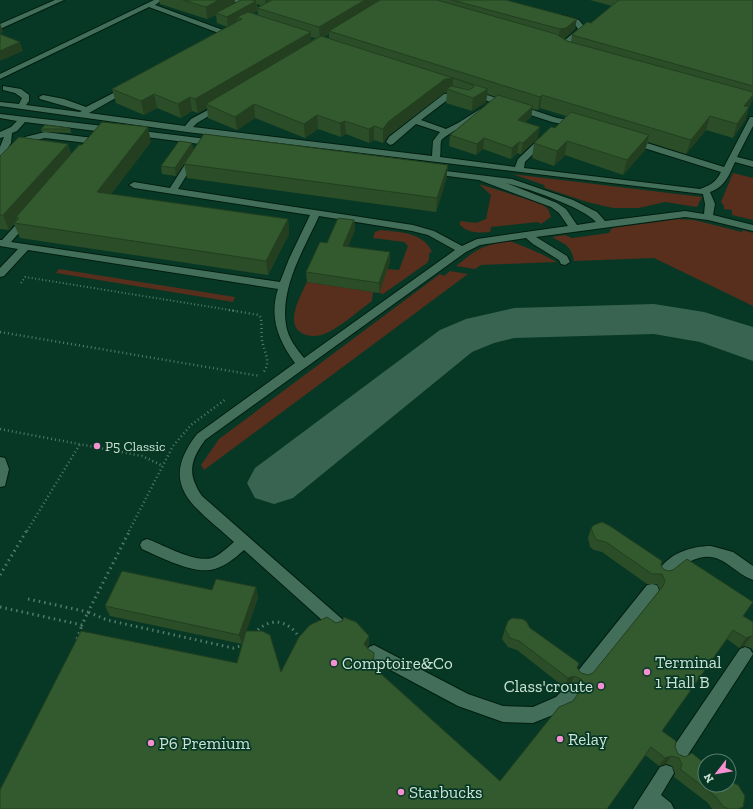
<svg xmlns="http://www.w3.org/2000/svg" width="753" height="809" viewBox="0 0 753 809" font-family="'Zilla Slab',serif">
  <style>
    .green { fill: #582e1d }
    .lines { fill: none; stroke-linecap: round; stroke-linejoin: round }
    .taxiway { fill: #396452; fill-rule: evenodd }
    .minor-casing { stroke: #001d10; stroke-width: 2 }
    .path-far2 { stroke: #547b6a; stroke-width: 2; stroke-dasharray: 1 2.5; stroke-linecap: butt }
    .path-far1 { stroke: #547b6a; stroke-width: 2.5; stroke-dasharray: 1 3; stroke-linecap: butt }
    .path { stroke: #547b6a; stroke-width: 3; stroke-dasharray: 1.5 4; stroke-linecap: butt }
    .minor { fill: #436f5a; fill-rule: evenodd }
    .wall { fill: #2b4d28; fill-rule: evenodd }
    .shaded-wall { fill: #233f20 }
    .building { fill: #325a2e; stroke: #233f20 }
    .poi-dot { fill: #f590d1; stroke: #073825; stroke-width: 1.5 }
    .labels { text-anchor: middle; stroke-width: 3.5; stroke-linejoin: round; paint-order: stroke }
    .poi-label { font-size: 14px; fill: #cce3d6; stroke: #073825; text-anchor: start }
    .near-poi-label { font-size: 17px; fill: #cce3d6; stroke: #073825; text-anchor: start }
  </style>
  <rect width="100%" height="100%" fill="#073825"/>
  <path class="green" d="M733 173 753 178V220L732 215V210L724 209V206L721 202Z
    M512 174 702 197 697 207 665 202 639 208H613L587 202 545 188 544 185Z
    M479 184 542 204 548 209 551 217 541 224 538 222 491 227 490 232C479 233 468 233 460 225V221L476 223 486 219 491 195Z
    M678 219 694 220 742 232 743 230 753 233V306L654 258 574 261C571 245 566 245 552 237L565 235 572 238 609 233 612 228Z
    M380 230C398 232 424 232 432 252L429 253V259L427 263 383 294 379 293 387 269 399 270 408 246 404 242 373 238 375 232Z
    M508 241C515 242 552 258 556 262L481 265 475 269 456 266C477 249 481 246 508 241Z
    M59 269 235 297 233 302 56 273Z
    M450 271 468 274 204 470 201 465 219 439 440 274 444 276Z
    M307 282 373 292 372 301C358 311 343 325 327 333 320 336 313 337 306 335 282 327 300 297 307 282Z"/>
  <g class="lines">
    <path class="taxiway" d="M654 304 704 312 753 327V361L700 342 654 334 514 338 494 343 472 352 293 498 274 504 255 498 247 483 255 468 440 330 466 319 514 308Z"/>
    <defs>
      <path id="minor" d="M55 0H64L0 29V24Z
        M154 0H162L155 5 231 33 230 35H224L149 7 0 79V74Z
        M229 0H239L270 11 265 12Z
        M561 15 579 20 586 29 570 44H551V40H565L578 29 574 23 559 18V16Z
        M3 86 21 89 29 95V101L26 105 80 112 82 111 40 99 39 97 43 95 64 99 86 107 127 86 131 88 130 90 89 113 185 126 191 119 221 103H224V107L197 123 193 127 432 156 433 141 440 132 416 124 393 144 390 145 386 142 389 137 444 94 452 93 465 98 461 100 450 98 421 120 446 129 458 123 485 106H488L492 108C483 117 444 134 441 141 440 146 441 152 440 157L515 167 518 159 541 137 544 136 548 139 525 162 524 168 700 189C711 185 716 182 721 172L628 143 627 141 628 139H634L724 167 750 117H753V126L737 157 753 161V167L735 162C729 175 725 187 710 192L715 204 713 215 753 225V231L708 220 685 217 536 237 567 256 570 262 565 265 561 264 559 260 533 244 526 238 480 245 466 252 205 440C190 461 187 474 202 496L342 619 344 624 342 629 337 631 332 629 244 550C234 559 223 568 210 570 191 573 160 557 142 549L140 545 142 541 147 539C164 545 194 563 212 558 220 555 228 547 234 542 196 507 156 487 197 434L295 363C278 340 269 317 278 289L28 250 4 276 0 277V268L18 249 0 246V240H2L24 216 27 215 32 218 11 242 280 282 289 259 310 215 134 188 129 185 134 182 170 188 191 155 194 154 198 157 178 189 413 225 434 231 462 246 477 239 568 226 559 213 551 207 479 180 432 174 429 173 428 171 429 169 512 179 573 200 597 212 605 221 685 211 704 214 705 204 703 194 187 132 0 106V102L19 104 22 98 15 93 3 90ZM506 183C526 188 583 207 596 222L577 225 566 209 557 203ZM319 216 412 231 428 235 455 250 304 358C296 348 288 338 286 325 280 287 304 249 319 216Z
        M469 91H475L557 118 580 122 581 124 577 127 552 122 469 95Z
        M0 114 112 127 116 130 112 133 25 122 17 131 12 133 11 143 3 155 0 156V147L4 137 0 138V132L11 127 17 121 0 118Z
        M134 130 215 140 219 143 215 146 131 135 130 133Z
        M45 132 93 138 97 141 90 150 87 151 83 148 87 143 45 138 31 141 29 144 34 149 33 151H27L20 145 25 137Z
        M0 457 5 458 9 469 5 486 0 487Z
        M711 546 733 552 753 566V580C729 571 720 546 689 562 679 567 673 577 664 580L659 578 657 574C666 554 691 546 711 546Z
        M652 584 657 585 659 590 657 595 588 681 583 683 578 681 575 676 578 671 647 585Z
        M374 645 468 694 503 706 533 707 556 697 564 689 570 686 576 689 578 694 576 699 568 709 533 723 503 722 458 706 383 666 369 657 366 652 369 647Z
        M745 647 750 649 753 654 750 659 684 761 678 763 672 761 670 755 672 749 740 649Z
        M666 765 672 767 674 773 661 795 671 803 674 809H633L660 767Z"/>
    </defs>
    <use href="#minor" class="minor-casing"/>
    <path class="path-far2" d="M21 283 25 277 236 311"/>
    <path class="path-far1" d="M229 310 259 315 261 318C262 325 261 333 262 340 264 353 272 361 263 373
      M0 332 260 376
      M0 429 142 456 163 466
      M27 531 80 444
      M129 531 173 446 191 425 226 399"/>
    <path class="path" d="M0 575 27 530
      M28 599 88 612 130 530
      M0 607 82 625 88 612 107 620 233 648 244 645
      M254 634C269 616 289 619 300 639
      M77 639 82 625"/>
    <use href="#minor" class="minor"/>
  </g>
  <path class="wall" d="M159 0H235V3L241 0H506L575 29 564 39 567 41 571 42 572 35 591 23 612 6 590 0H753V98L749 107 745 120 733 138 706 130 686 154 648 142 645 150 623 175 565 155 554 166 532 158 534 143 555 128 566 116 540 108 538 110 532 109 531 117 525 122 538 138 521 154 517 153 511 159 483 149 476 155 449 146 450 135 496 97 487 94 486 102 472 111 446 103 447 92 444 93 388 136 383 143 374 140 369 143 346 134 341 137 318 129 305 138 255 118 237 130 208 118 207 108 198 113 192 111 181 118 157 108 144 115 116 103 112 89 228 27 217 23 216 15 207 19 160 4ZM257 4 262 6 257 8 258 15 253 13 257 11ZM329 34V38L324 37ZM311 37 316 38 311 41Z
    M70 128 71 132V133L42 132 41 129Z
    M151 142 111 194 288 219 289 234 268 275 20 238 14 224 9 230 0 229V156L68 144 71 154Z
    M192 143 193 150 448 165 446 180 436 212 187 178 184 164 176 176 162 174 161 166Z
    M354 220 355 230 348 246 390 262 379 293 307 282 306 272 327 243Z
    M591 528 661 565 663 569 743 616 753 622V651L751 648 744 646 739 648 727 639 662 731 675 747 678 754 740 809H712L708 803 674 777 675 773 672 766 666 764 659 766 645 755 607 809H0L237 663 245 635 242 644 110 616 105 606 212 590 256 587 258 598 246 631 281 672 336 623 369 636V645L367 648 374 667 500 781 573 701 579 693 577 688 571 685 564 687 517 650 508 647 502 639 505 629 530 628 577 668 581 673 588 675 593 673 660 590 657 584H647L602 552 594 550 590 547 588 538Z"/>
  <path class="shaded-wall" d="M219 0H235V4L216 13V15L207 19 206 7Z
    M265 0H279L266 7Z
    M365 0H385L329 31V34L320 39 319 27Z
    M256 1 257 11 242 19 237 17 238 22 228 27 227 17Z
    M577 19 575 29 564 39H558L560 29Z
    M0 23 3 32 0 34Z
    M311 32V45L206 104 207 108 198 113 195 99Z
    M20 42 23 51 0 61V51Z
    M453 78V91L447 89V92L444 93 388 136 383 143V129L388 122 445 79Z
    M488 89 486 102 472 111 473 98Z
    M154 94 157 108 144 115 141 101Z
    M542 95 540 108 538 110 540 97Z
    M753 95V98L750 106 739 119 744 106Z
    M190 97 192 111 181 118 178 104Z
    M254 104 255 118 237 130 235 117Z
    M533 106 531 117 517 130 518 120Z
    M749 107 745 120 733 138 737 124Z
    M317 115 318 129 305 138 304 124Z
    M710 116 706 130 686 154 691 140Z
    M345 121 346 134 341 137 340 123Z
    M374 126V140L369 143V129Z
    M148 127 151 142 101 207 97 192Z
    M540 127 538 138 521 154 523 143Z
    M649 135 645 150 623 175 627 160Z
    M484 138 483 149 476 155 477 144Z
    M567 141 565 155 554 166 557 151Z
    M519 142 517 153 511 159 512 148Z
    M192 143 193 150 176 176 175 168Z
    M68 144 72 158 19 218 16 217 17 221 14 223V224L9 230 3 215Z
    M448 165 446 180 436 212 437 198Z
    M288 219 289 234 268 275 266 261Z
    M354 220 355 230 344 256 343 246Z
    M390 252V262L379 293V283Z
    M256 587 258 598 242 644 239 635Z
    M369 636V645L365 653 364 644Z
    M751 636 744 646 739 648 746 638Z
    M574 676 571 685 564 687 568 678Z
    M671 756 666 764 659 766 665 758Z"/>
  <path class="building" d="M183 0H219L206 7Z
    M241 0H252L256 1 227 17 216 13Z
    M272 0H365L319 27 257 8Z
    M380 0H437L556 34 567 41 753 92V95L744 106 749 107 737 124 710 116 691 140 542 95 540 97 329 31Z
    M452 0H506L577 19 566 28 560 29Z
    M619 0H753V86L572 35 587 22 591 23Z
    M248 12 311 32 195 99 190 97 178 104 154 94 141 101 112 89 242 19 237 17Z
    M0 34 20 42 0 51Z
    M321 36 488 89 473 98 447 89 451 86 469 90 474 87 473 85 453 78 445 79 388 122 383 129 374 126 369 129 345 121 340 123 317 115 304 124 254 104 235 117 206 104Z
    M498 95 533 106 518 120 540 127 523 143 519 142 512 148 484 138 477 144 450 135Z
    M571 112 649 135 627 160 567 141 557 151 534 143 551 127 555 128Z
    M102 122 148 127 97 192 288 219 266 261 14 223 19 218 16 217 79 145H82Z
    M45 125 70 128V129H41Z
    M204 134 448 165 437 198 184 164Z
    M19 137 68 144 3 215H0V156Z
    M179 141 192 143 175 168 161 166Z
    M338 218 354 220 343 246 390 252 379 283 306 272 320 242 327 243Z
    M602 522 610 526 662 561 661 565 663 569 668 571 673 570 687 559 753 602 743 616 753 622V637L751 636 746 638 733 630 662 731 676 741 675 747 678 754 685 757 692 753 705 764V785H729V781L738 785 745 796 743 807 738 809H729L724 807 715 796 680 769 682 765 679 758 671 756 665 758 651 747 607 809H0V790L81 631 237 663 246 631H262L270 635 281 672 299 637 310 625 327 617 336 623 342 621 344 617 348 619 356 622 369 636 364 644 368 649 374 653 373 667 500 781 559 707 573 701 583 686 581 679 574 676 568 678 519 641 510 638 505 629 508 621 512 618 522 619 526 621 530 628 579 663 577 668 581 673 588 675 593 673 663 586 665 581 662 574H652L606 542 597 540 594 536 591 528 594 525Z
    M122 571 212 590 216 579 256 587 239 635 105 606Z"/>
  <g class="poi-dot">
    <circle cx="97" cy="446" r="4"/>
    <circle cx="334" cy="663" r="4"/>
    <circle cx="647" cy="672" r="4"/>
    <circle cx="601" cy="686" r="4"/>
    <circle cx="560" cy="739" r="4"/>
    <circle cx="151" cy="743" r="4"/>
    <circle cx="401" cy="792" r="4"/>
  </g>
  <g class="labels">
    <g class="poi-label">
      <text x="105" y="451">P5 Classic</text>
    </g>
    <g class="near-poi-label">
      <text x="655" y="668">Terminal<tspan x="655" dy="20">1 Hall B</tspan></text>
      <text x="342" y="669">Comptoire&amp;Co</text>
      <text x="593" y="692" text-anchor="end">Class'croute</text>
      <text x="568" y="745">Relay</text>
      <text x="159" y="749">P6 Premium</text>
      <text x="409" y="798">Starbucks</text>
    </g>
  </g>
  <g transform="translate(717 773) rotate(239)"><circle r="19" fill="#073825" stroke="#567c6c"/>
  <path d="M0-3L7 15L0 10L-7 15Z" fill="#f590d1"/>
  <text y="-6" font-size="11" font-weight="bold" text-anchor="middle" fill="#cce3d6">N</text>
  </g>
</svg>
